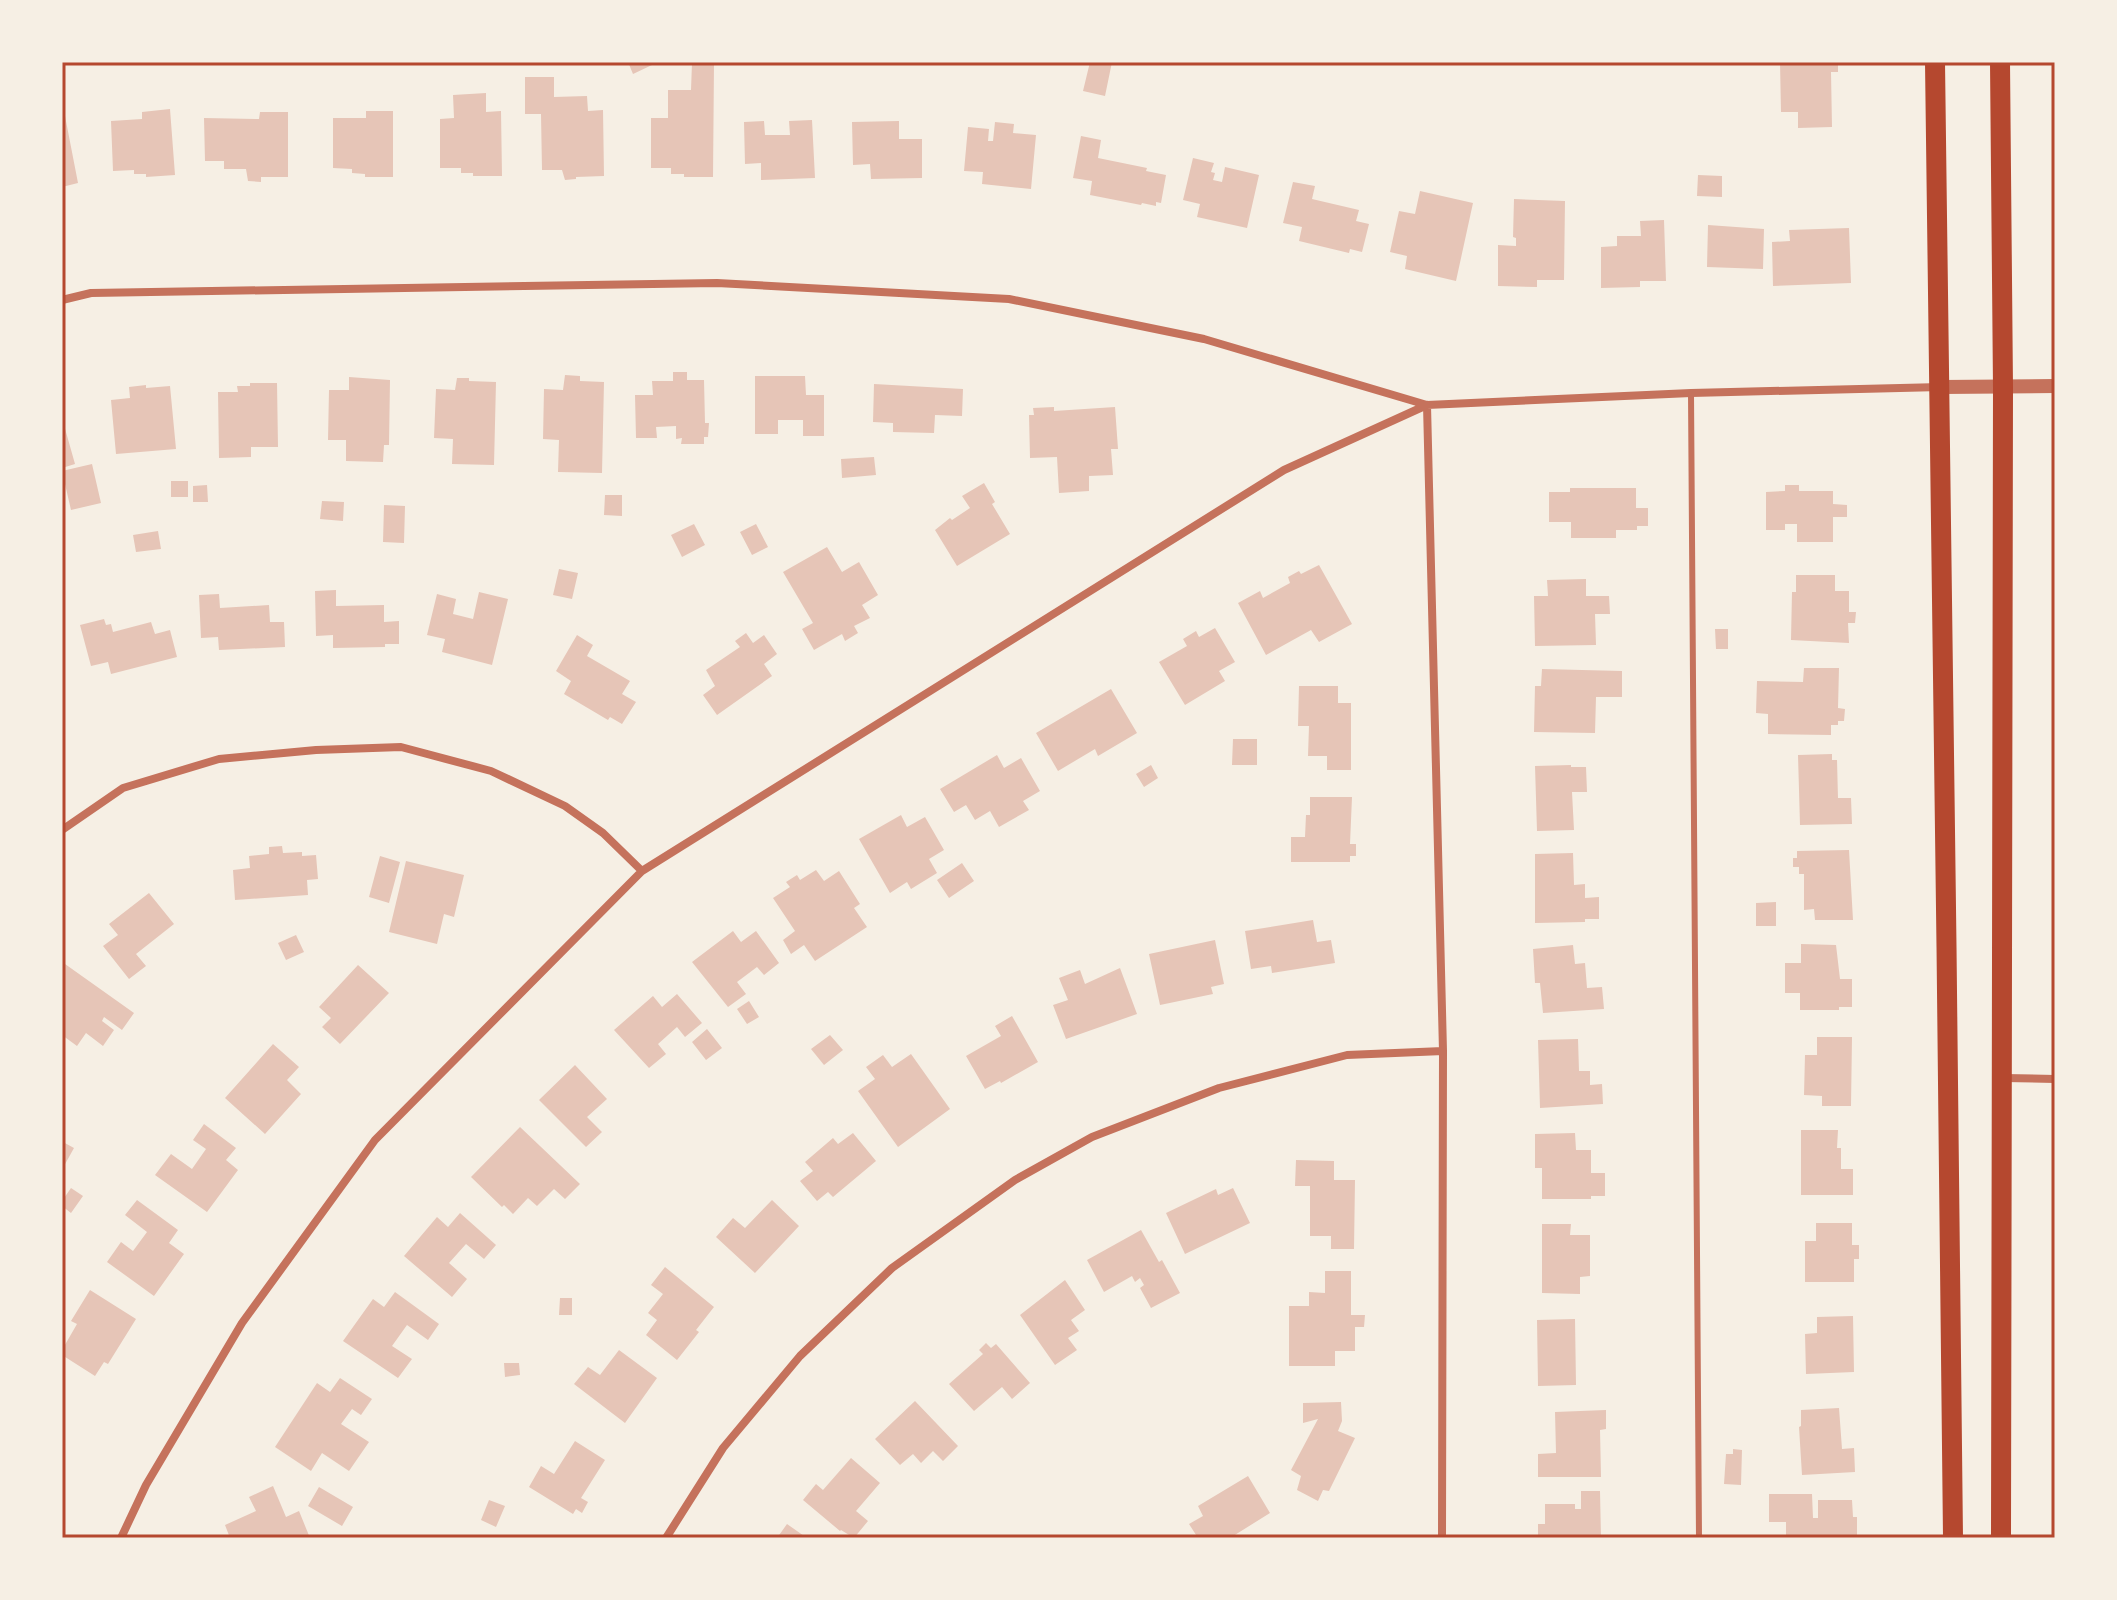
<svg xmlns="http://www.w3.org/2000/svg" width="2117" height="1600" viewBox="0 0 2117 1600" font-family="'Archivo Narrow',sans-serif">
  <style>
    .building { fill: #e6c5b7 }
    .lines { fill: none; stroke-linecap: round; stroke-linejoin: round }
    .service { stroke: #c5725c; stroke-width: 6 }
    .minor { stroke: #c5725c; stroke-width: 8 }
    .tertiary { stroke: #c5725c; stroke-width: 14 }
    .primary { stroke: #b5482f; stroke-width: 20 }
    .neatline { fill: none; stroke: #b5482f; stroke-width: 3 }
  </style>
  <rect width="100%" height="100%" fill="#f6efe4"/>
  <path class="building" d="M628 62H650L652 65 633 74Z
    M1090 62H1112L1105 96 1083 91Z
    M1780 62H1838V72H1831L1832 127 1798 128V112H1781Z
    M692 63H714L713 177H684V174H671V168H651V118H668V90H691Z
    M525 77H554V97L587 96 588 111 603 110 604 176 576 177V179L565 180 562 170H542L541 114H525Z
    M486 93V112L501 111 502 176H473V173H461V168H440V119L454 118 453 95Z
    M170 109 175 175 146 177V174H134V170L113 171 111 121 142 119V112Z
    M366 111H393V177H365V174L352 173V169L333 168V118H366Z
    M260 112H288V177H261V182L248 181 246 169H224V161H205L204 118 259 119Z
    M62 116H65L78 183 62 187Z
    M812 120 815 178 761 180V163L745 164 744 122 764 121 765 135H790L789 121Z
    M899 121V139H922V178L871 179 870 164 853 165 852 122Z
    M995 122 1014 124 1013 133 1036 135 1031 189 982 184 983 172 964 171 968 127 989 129 988 141H993Z
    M1081 136 1101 140 1098 158 1147 168 1146 171 1166 175 1161 203 1156 202V206L1142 203 1141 205 1090 195 1092 181 1073 178Z
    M1193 158 1214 163 1211 172 1215 173 1213 180 1222 182 1225 167 1259 175 1247 228 1197 217 1200 204 1183 200Z
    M1698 175 1722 176V197L1697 196Z
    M1293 182 1315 186 1312 199 1359 210 1356 221 1369 224 1362 252 1350 249 1349 253 1299 241 1302 227 1283 223Z
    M1420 191 1473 203 1456 281 1405 269 1407 256 1390 252 1399 211 1415 214Z
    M1514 199 1565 201 1564 280H1537V287L1498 286V245L1516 246V238L1513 237Z
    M1664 220 1666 281H1640V287L1601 288V247L1617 246V236H1641L1640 221Z
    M1708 225 1764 229 1763 269 1707 267Z
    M1849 228 1851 283 1773 286 1772 242 1790 241 1789 230Z
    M673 372H687V380H704L705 423H709L708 437H704V444H681L682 438 676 439V426L656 427 657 438H636L635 395H653L652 381H673Z
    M565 375 580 376V381L604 382 602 473 558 472 559 440 543 439 544 389 563 390Z
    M755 376H805L806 395H824V436H803V420H778V434H755Z
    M349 377 390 380 389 445H384L383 462 346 461V440H328L329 390H349Z
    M457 378H469V381L496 382 494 465 452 464 453 439 434 438 436 389 455 390Z
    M250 383H277L278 447H251V457L219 458 218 392H238L237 386H250Z
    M874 384 963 389 962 416 935 415 934 433 893 432V423L873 422Z
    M146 385V388L170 386 176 449 116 454 111 400 130 398 129 387Z
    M1054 407V411L1115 407 1118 449H1111L1113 475 1089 476V491L1059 493 1057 457 1030 458 1029 415H1034L1033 408Z
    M62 418 75 464 62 468Z
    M874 457 876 475 842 478 841 459Z
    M92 464 101 503 71 510 62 471Z
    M171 481H188V497H171Z
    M984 483 995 502 992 504 1010 534 957 566 935 530 950 518 952 520 970 508 962 496Z
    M207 485 208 502H193V486Z
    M1785 485H1799V491H1833V504L1847 505V517H1833V542H1797V524H1785V530H1766V492L1785 491Z
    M1570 488H1636V508H1648V526H1637V530H1616V538H1571V522H1549V492H1570Z
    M605 495H622V516L604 515Z
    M322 501 344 502 343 521 320 519Z
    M384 505 405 506 404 543 383 542Z
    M694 524 705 545 682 557 671 535Z
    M756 524 768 547 752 555 740 532Z
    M158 531 161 549 136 552 133 535Z
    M827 547 842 572 859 562 878 595 862 605 870 618 854 626 858 633 845 641 842 634 814 650 802 629 813 623 783 572Z
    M1319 565 1352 624 1319 642 1311 630 1266 655 1238 603 1260 591 1263 598 1290 583 1288 577 1299 571 1301 574Z
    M559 569 578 573 572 599 553 595Z
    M1796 575H1835V591H1849V612H1856L1855 623H1848L1849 643 1791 640 1792 592H1796Z
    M1586 579V596H1609L1610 614H1595L1596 645 1535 646 1534 596H1548L1547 580Z
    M336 590V606L384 605V622L399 621V644H385V647L333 648V635L316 636 315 591Z
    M479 592 508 599 492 665 442 652 445 639 427 635 437 594 456 599 453 614 473 619Z
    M219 594 220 608 269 605 270 622H284L285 647 219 650 218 637 201 638 199 595Z
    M104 619 106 625 111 624 113 632 151 622 155 634 170 630 177 657 111 674 108 662 91 666 80 625Z
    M1215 628 1235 662 1219 671 1225 681 1185 705 1159 662 1187 646 1183 639 1196 631 1199 637Z
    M1715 629H1728V649H1716Z
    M746 633 753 643 764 635 777 654 764 664 772 676 717 715 703 695 715 686 706 670 740 647 735 641Z
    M577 635 593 645 587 656 630 681 622 694 636 702 622 724 610 717 608 720 564 694 571 681 556 671Z
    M1804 668H1839L1838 708 1845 709 1844 721H1838V725H1831V735L1768 734V714L1756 713 1757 681 1803 682Z
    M1542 669 1622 671V697H1596L1595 733 1534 732 1535 686H1541Z
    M1299 686H1338V703H1351V770H1327V756H1308L1309 726H1298Z
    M1111 689 1137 733 1098 756 1095 749 1058 771 1036 733Z
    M1233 739H1257V765H1232Z
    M1832 754V760H1837L1838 798H1851L1852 824 1800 825 1798 755Z
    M997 755 1004 768 1021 758 1040 791 1023 801 1029 810 999 827 990 811 975 820 966 805 954 812 940 789Z
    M1151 765 1158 778 1144 787 1136 774Z
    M1571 765V767H1586L1587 792H1572L1574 830 1537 831 1535 766Z
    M1310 797H1352L1350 844H1356V856H1350V862H1291V837H1305L1306 815H1310Z
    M901 815 907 827 925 817 944 850 929 859 937 873 911 889 907 882 890 893 859 839Z
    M282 846 283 853 302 852V856L316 855 318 879 307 880 308 895 235 900 233 870 250 868 249 856 269 854V847Z
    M1849 850 1853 920H1815L1814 909 1804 910V874H1799V867H1793V858H1797V851Z
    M1573 853 1574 885 1585 884V898L1599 897V919H1585V922L1535 923V854Z
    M380 856 400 862 389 903 369 897Z
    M406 861 464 875 454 917 444 914 437 944 389 932Z
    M962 863 974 881 949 898 937 880Z
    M816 870 824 881 839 871 860 904 854 908 867 927 815 961 804 945 791 954 783 940 795 931 773 898 790 887 786 882 797 875 800 880Z
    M149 893 174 924 136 954 146 966 129 979 103 946 118 935 109 924Z
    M1776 902V926H1756V903Z
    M1313 920 1317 942 1331 940 1335 963 1272 973 1271 966 1251 969 1245 931Z
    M733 931 741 942 756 931 779 963 764 975 757 967 737 982 746 994 728 1007 692 962Z
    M296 935 304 952 286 960 278 943Z
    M1215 940 1224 984 1211 987 1213 994 1160 1005 1149 954Z
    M1801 944 1836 945 1840 979H1852V1007H1839V1010H1800V993H1785V963H1801Z
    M1573 945 1575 964 1585 963 1587 988 1602 987 1604 1009 1543 1013 1540 983H1535L1533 949Z
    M65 964 134 1013 122 1030 104 1017 102 1021 114 1030 103 1046 86 1033 77 1046 62 1035V968Z
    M358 965 389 993 340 1044 322 1027 331 1018 319 1007Z
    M1120 968 1137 1014 1066 1039 1053 1005 1068 1000 1059 978 1080 970 1085 984Z
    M677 994 702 1023 685 1037 677 1027 658 1044 666 1054 649 1068 614 1030 653 996 662 1007Z
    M749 1001 759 1017 747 1024 737 1009Z
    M1012 1016 1038 1062 1001 1083 1000 1081 985 1089 966 1056 1001 1036 995 1026Z
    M707 1029 722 1048 706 1060 692 1042Z
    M830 1035 843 1050 824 1065 811 1049Z
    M1817 1037H1852L1851 1106H1822V1096L1804 1095 1805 1055H1817Z
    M1578 1039 1579 1071H1590V1085L1602 1084 1603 1104 1540 1108 1538 1040Z
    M273 1044 299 1067 287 1080 301 1094 265 1134 225 1098Z
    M911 1054 950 1109 898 1147 858 1091 875 1079 866 1067 883 1055 892 1067Z
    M575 1065 607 1099 587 1117 602 1132 586 1147 539 1100Z
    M204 1124 236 1148 226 1160 238 1170 207 1212 155 1175 171 1154 192 1169 206 1149 193 1140Z
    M520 1127 580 1184 565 1199 554 1189 537 1206 528 1198 513 1214 504 1205 502 1207 471 1177Z
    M1801 1130H1838L1837 1148H1841V1169H1853V1195H1801Z
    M853 1133 876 1161 833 1197 828 1192 817 1201 800 1181 813 1171 805 1162 833 1138 838 1144Z
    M1575 1133 1576 1150H1591V1173H1605V1196H1591V1199H1542V1168H1535V1134Z
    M63 1142 74 1148 64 1166 62 1165Z
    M1296 1160 1334 1161V1180H1355L1354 1249H1331V1236H1310V1186H1295Z
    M71 1188 83 1196 71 1213 62 1206V1201Z
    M1233 1188 1250 1223 1185 1254 1166 1213 1216 1189 1218 1195Z
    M137 1200 178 1230 169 1243 184 1254 154 1296 107 1262 121 1242 133 1251 147 1232 125 1215Z
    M772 1200 799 1226 755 1273 716 1237 733 1218 745 1228Z
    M460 1213 496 1245 484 1259 466 1244 449 1263 467 1279 452 1297 404 1256 437 1217 448 1227Z
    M1816 1223H1852V1245H1859V1259H1854V1282H1805V1241H1816Z
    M1542 1224H1571L1570 1235H1590V1276L1580 1277V1294L1542 1293Z
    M1141 1230 1159 1262 1162 1260 1180 1293 1151 1308 1140 1288 1144 1285 1140 1278 1135 1282 1132 1276 1104 1292 1087 1260Z
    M665 1267 714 1307 696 1330 699 1332 677 1360 646 1335 657 1320 648 1313 663 1294 651 1285Z
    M1325 1271H1351V1315H1365L1364 1327H1355V1351H1335V1366H1289V1306H1309V1292L1325 1293Z
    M1065 1280 1085 1310 1071 1320 1079 1331 1068 1338 1077 1350 1055 1365 1020 1315Z
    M90 1290 136 1319 108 1364 104 1362 95 1376 62 1355V1350L77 1324 71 1321Z
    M395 1292 439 1324 428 1340 407 1325 392 1346 412 1359 398 1378 343 1341 373 1299 384 1307Z
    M560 1298H572V1315H559Z
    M1853 1316 1854 1372 1806 1374 1805 1334 1817 1333V1317Z
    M1575 1319 1576 1385 1538 1386 1537 1320Z
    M986 1343 991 1348 996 1344 1030 1383 1012 1399 1002 1387 974 1411 949 1384 983 1354 979 1350Z
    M619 1350 657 1378 625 1423 574 1384 588 1367 600 1375Z
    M504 1363H519L520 1375 505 1377Z
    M340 1378 372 1399 361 1415 352 1409 341 1424 369 1442 349 1471 322 1453 311 1471 275 1447 317 1383 330 1392Z
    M915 1401 958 1446 943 1461 933 1451 921 1463 913 1454 900 1465 875 1439Z
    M1341 1402 1342 1421 1338 1431 1355 1438 1329 1491 1323 1490 1318 1501 1297 1490 1301 1476 1291 1470 1318 1419 1303 1423V1403Z
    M1839 1408 1842 1449 1854 1448 1855 1472 1802 1475 1799 1427 1801 1426V1410Z
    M1606 1410V1429L1600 1430 1601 1477H1538V1454L1556 1453 1555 1412Z
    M575 1441 605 1460 581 1498 588 1502 582 1513 576 1509 573 1514 529 1487 541 1466 554 1474Z
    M1733 1449 1742 1450 1741 1485 1724 1484 1726 1454H1733Z
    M851 1458 880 1483 856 1511 868 1521 854 1538 841 1530 840 1531 803 1500 816 1484 823 1490Z
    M1248 1476 1270 1513 1230 1538H1198L1189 1524 1203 1516 1198 1506Z
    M273 1486 286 1517 299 1511 310 1538H230L225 1525 256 1511 249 1497Z
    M319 1487 353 1507 342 1526 308 1506Z
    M1581 1491H1600L1601 1538H1538V1524H1545V1504H1575V1509H1581Z
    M1769 1494H1812L1813 1518H1818V1500H1852L1853 1517H1857V1538H1786V1522H1769Z
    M489 1500 505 1506 496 1527 481 1520Z
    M787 1524 807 1538H777Z"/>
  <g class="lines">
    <path class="service" d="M1691 393 1699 1538"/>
    <path class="minor" d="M62 300 91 293 717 283 1009 299 1204 339 1427 405 1691 393 1941 387
      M62 830 123 788 219 759 316 750 401 747 491 771 565 806 603 833 642 871
      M2004 1078 2055 1079
      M121 1538 146 1485 242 1323 375 1140 642 871 1284 470 1427 405 1443 1051 1442 1538
      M666 1538 723 1448 800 1356 892 1268 1015 1180 1092 1137 1219 1088 1347 1055 1443 1051"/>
    <path class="tertiary" d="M1942 387 2055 386"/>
    <path class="primary" d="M1935 62C1945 554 1946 1046 1953 1538
      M2000 62 2003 387 2001 1538"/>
  </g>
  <rect width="2117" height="1600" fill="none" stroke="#f6efe4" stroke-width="128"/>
  <rect x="64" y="64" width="1989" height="1472" class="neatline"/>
</svg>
